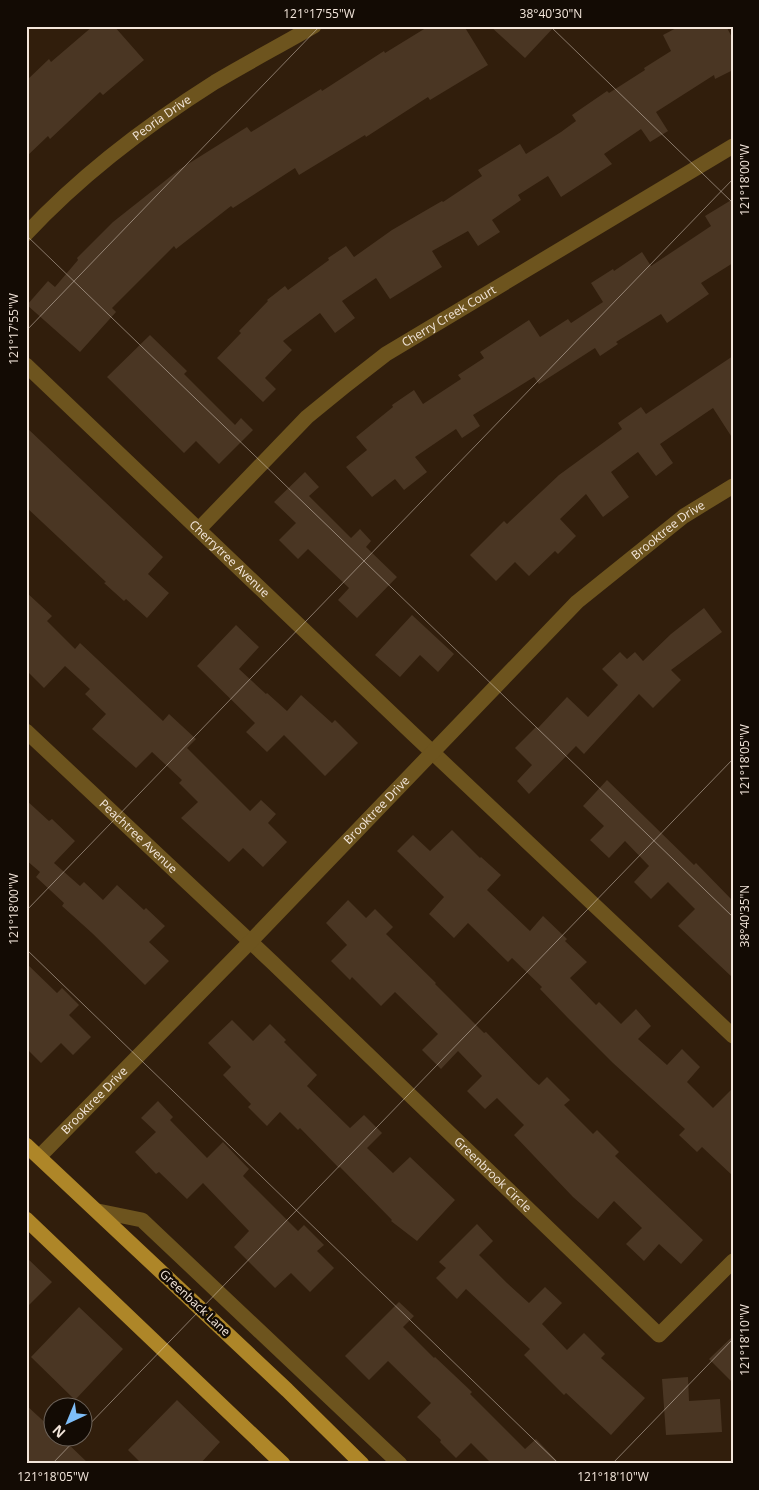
<svg xmlns="http://www.w3.org/2000/svg" width="759" height="1490" viewBox="0 0 759 1490" font-family="'Open Sans',sans-serif">
  <style>
    .building { fill: #4a3623 }
    .lines { fill: none; stroke-linecap: round; stroke-linejoin: round }
    .minor { stroke: #6d541e; stroke-width: 15 }
    .major { stroke: #ae8628; stroke-width: 15 }
    .ticks { fill: none; stroke: #f3e6db; stroke-width: 1; stroke-opacity: 0.45 }
    .labels { text-anchor: middle; stroke-width: 5; stroke-linejoin: round; paint-order: stroke }
    .street-label { font-size: 12px; fill: #f3e6db; stroke: #130b04 }
    .neatline { fill: none; stroke: #f3e6db; stroke-width: 2 }
    .ticks-label { font-size: 12px; text-anchor: middle; fill: #f3e6db }
  </style>
  <rect width="100%" height="100%" fill="#311e0c"/>
  <path class="building" d="M93 26H114L144 60 103 95 100 92 50 139 48 136 26 157V81L49 59 51 62Z
    M429 26H464L488 65 430 100 428 97 366 137 365 135 299 175 295 168 233 208 231 206 176 249 174 246 112 308 116 312 80 352 27 305 48 281 55 287 78 260 77 258 113 222 180 169 247 127 251 132 321 89 322 91 384 51 385 53Z
    M490 26H555L525 58Z
    M680 26H726L733 39V70L715 79 714 75 656 112 668 131 650 142 641 129 604 154 612 164 561 197 548 176 518 195 521 200 492 220 500 232 478 246 468 231 432 251 442 267 390 299 376 278 342 301 355 318 335 333 320 313 283 341 292 350 265 378 276 389 263 402 217 358 241 333 239 331 268 301 267 300 285 286 288 290 329 260 328 258 346 246 354 257 392 230 442 201 443 202 482 176 478 170 520 144 526 154 561 132 576 121 572 115 607 91 609 93 645 70 644 68 671 51 663 35Z
    M733 199V263L701 283 709 294 667 323 661 314 616 342 618 344 600 356 595 348 539 384 534 377 473 415 480 426 462 438 456 429 415 457 427 472 404 490 395 479 372 497 346 467 367 450 356 437 393 407 392 405 414 390 423 404 461 379 458 375 484 358 480 352 529 320 540 337 568 319 571 323 603 302 591 283 613 269 614 271 642 252 651 266 711 226 705 216Z
    M150 335 187 371 184 374 235 425 241 418 253 430 219 464 196 441 184 453 107 377Z
    M733 356V439L713 408 660 444 673 463 656 476 638 452 611 472 629 497 603 517 586 494 560 519 576 536 558 554 555 551 529 576 515 562 496 581 470 555 504 521 507 524 559 475 622 429 618 423 641 407 646 414Z
    M26 427 163 557 148 574 169 593 147 618 126 599 124 601 104 583 106 582 26 507Z
    M305 472 319 487 309 496 351 538 360 529 371 541 366 547 397 577 357 618 338 600 349 588 308 549 298 559 279 540 296 523 274 502Z
    M26 592 52 616 47 621 75 649 80 643 163 721 169 714 196 739 187 748 250 811 261 800 276 814 268 823 287 842 263 867 243 848 229 862 181 818 198 802 179 783 182 780 152 752 136 768 92 729 106 714 85 694 90 689 65 666 44 688 26 670Z
    M704 608 722 632 671 670 681 680 653 708 639 694 584 754 576 746 529 794 517 781 532 765 515 748 536 727 538 728 567 697 588 717 618 685 602 669 620 652 627 659 635 652 643 661 671 634Z
    M412 615 454 654 438 672 420 655 400 677 375 655Z
    M236 625 259 647 239 669 266 694 267 693 287 711 301 695 332 723 335 720 358 743 325 776 284 735 267 752 246 732 255 723 197 666Z
    M607 780 694 865 696 863 733 901V978L678 926 695 909 668 882 651 899 634 882 649 866 625 841 609 858 590 840 604 826 583 806Z
    M26 800 49 821 52 819 75 841 54 863 80 886 84 882 103 900 117 885 144 910 146 908 165 926 149 942 169 961 145 985 92 933 62 906 64 903 36 877 40 872 26 860Z
    M452 830 480 858 481 857 501 875 487 890 530 931 543 916 567 939 565 941 587 962 570 978 596 1005 599 1002 621 1024 636 1009 651 1026 638 1039 667 1065 682 1049 700 1067 687 1082 713 1108 733 1088V1176L702 1147 697 1152 679 1135 685 1129 613 1063 567 1017 540 989 542 987 512 958 508 962 468 923 454 938 429 914 444 897 397 851 413 835 430 851Z
    M348 900 366 918 375 909 393 927 386 934 436 983 435 984 484 1033 486 1032 533 1080 539 1085 547 1077 570 1100 564 1105 593 1134 597 1130 619 1152 615 1156 703 1240 681 1264 659 1244 644 1261 626 1244 642 1228 614 1201 598 1219 573 1197 514 1135 524 1125 497 1098 485 1109 467 1091 482 1076 458 1051 441 1069 422 1050 438 1034 395 992 381 1006 352 977 350 980 331 961 347 945 326 923Z
    M26 963 57 993 62 988 79 1005 69 1015 91 1037 73 1055 61 1043 41 1063 26 1048Z
    M232 1020 253 1041 270 1024 286 1040 284 1042 317 1075 307 1086 350 1128 364 1115 382 1133 367 1148 393 1173 410 1157 455 1200 417 1241 391 1221 392 1220 340 1167 339 1168 300 1128 298 1130 280 1112 267 1126 248 1107 251 1104 223 1075 231 1067 208 1043Z
    M158 1101 173 1117 170 1120 207 1158 223 1142 249 1169 243 1176 298 1231 304 1225 324 1245 317 1251 334 1268 310 1292 291 1273 275 1288 234 1247 249 1231 203 1183 187 1199 159 1172 156 1174 135 1152 156 1132 141 1118Z
    M477 1224 493 1241 479 1255 507 1283 529 1303 545 1287 562 1303 542 1324 567 1350 584 1333 605 1354 601 1358 645 1398 611 1435 566 1393 564 1395 524 1355 530 1349 466 1289 457 1299 436 1278 446 1268 439 1262Z
    M26 1257 52 1282 26 1308Z
    M399 1302 414 1316 403 1327 434 1358 435 1357 472 1392 470 1394 525 1449 536 1439 560 1464H492L471 1443 456 1458 440 1442 441 1440 417 1417 431 1403 388 1361 369 1380 345 1356Z
    M79 1307 123 1349 75 1400 31 1357Z
    M733 1336V1383L709 1359Z
    M688 1377 689 1401 720 1399 722 1432 666 1435 662 1379Z
    M177 1400 220 1442 200 1464H142L128 1450Z
    M26 1405 51 1428H52V1438H62L89 1464H26Z"/>
  <g class="lines">
    <g class="minor">
      <path id="s1" d="M26 234C81 175 147 125 215 82 247 63 281 45 314 26"/>
      <path id="s2" d="M26 365 413 734 733 1036"/>
      <path id="s3" d="M199 529 307 417 345 386 386 354 733 146"/>
      <path id="s4" d="M26 731 273 963 659 1335 733 1261"/>
      <path id="s5" d="M39 1157 250 942 577 602 684 516 733 486"/>
      <path d="M98 1211 142 1220 400 1464"/>
    </g>
    <path class="major" d="M26 1145 287 1390 362 1464
      M26 1219 283 1464"/>
  </g>
  <path class="ticks" d="M550 26 733 203M26 235 733 917M26 331 320 26M26 911 733 179M26 949 559 1464M82 1432 733 759M52 1464 77 1438M612 1464 733 1339"/>
  <g class="labels">
    <g class="street-label">
      <text dy="4" stroke="none"><textPath href="#s1" startOffset="179">Peoria Drive</textPath></text>
      <text dy="4" stroke="none"><textPath href="#s3" startOffset="330">Cherry Creek Court</textPath></text>
      <text dy="4" stroke="none"><textPath href="#s5" startOffset="889">Brooktree Drive</textPath></text>
      <text dy="4" stroke="none"><textPath href="#s2" startOffset="281">Cherrytree Avenue</textPath></text>
      <text dy="4" stroke="none"><textPath href="#s5" startOffset="484">Brooktree Drive</textPath></text>
      <text dy="4" stroke="none"><textPath href="#s4" startOffset="154">Peachtree Avenue</textPath></text>
      <text dy="4" stroke="none"><textPath href="#s5" startOffset="79">Brooktree Drive</textPath></text>
      <text dy="4" stroke="none"><textPath href="#s4" startOffset="644">Greenbrook Circle</textPath></text>
      <text transform="translate(195 1303) rotate(43)" y="4">Greenback Lane</text>
    </g>
  </g>
  <rect width="759" height="1490" fill="none" stroke="#130b04" stroke-width="55"/>
  <g transform="translate(68 1422) rotate(224)"><circle r="24" fill="#130b04" stroke="#6d635a"/>
  <path d="M0-4L9 19L0 12L-9 19Z" fill="#7ebef9"/>
  <text y="-8" font-size="14" font-weight="bold" text-anchor="middle" fill="#f3e6db">N</text>
  </g>
  <rect x="28" y="28" width="704" height="1434" class="neatline"/>
  <g class="ticks-label">
    <text x="319" y="18">121°17'55"W</text>
    <text x="551" y="18">38°40'30"N</text>
    <text transform="translate(745 180) rotate(-90)" y="4">121°18'00"W</text>
    <text transform="translate(14 329) rotate(-90)" y="4">121°17'55"W</text>
    <text transform="translate(745 760) rotate(-90)" y="4">121°18'05"W</text>
    <text transform="translate(14 909) rotate(-90)" y="4">121°18'00"W</text>
    <text transform="translate(745 916) rotate(-90)" y="4">38°40'35"N</text>
    <text transform="translate(745 1340) rotate(-90)" y="4">121°18'10"W</text>
    <text x="53" y="1481">121°18'05"W</text>
    <text x="613" y="1481">121°18'10"W</text>
  </g>
</svg>
